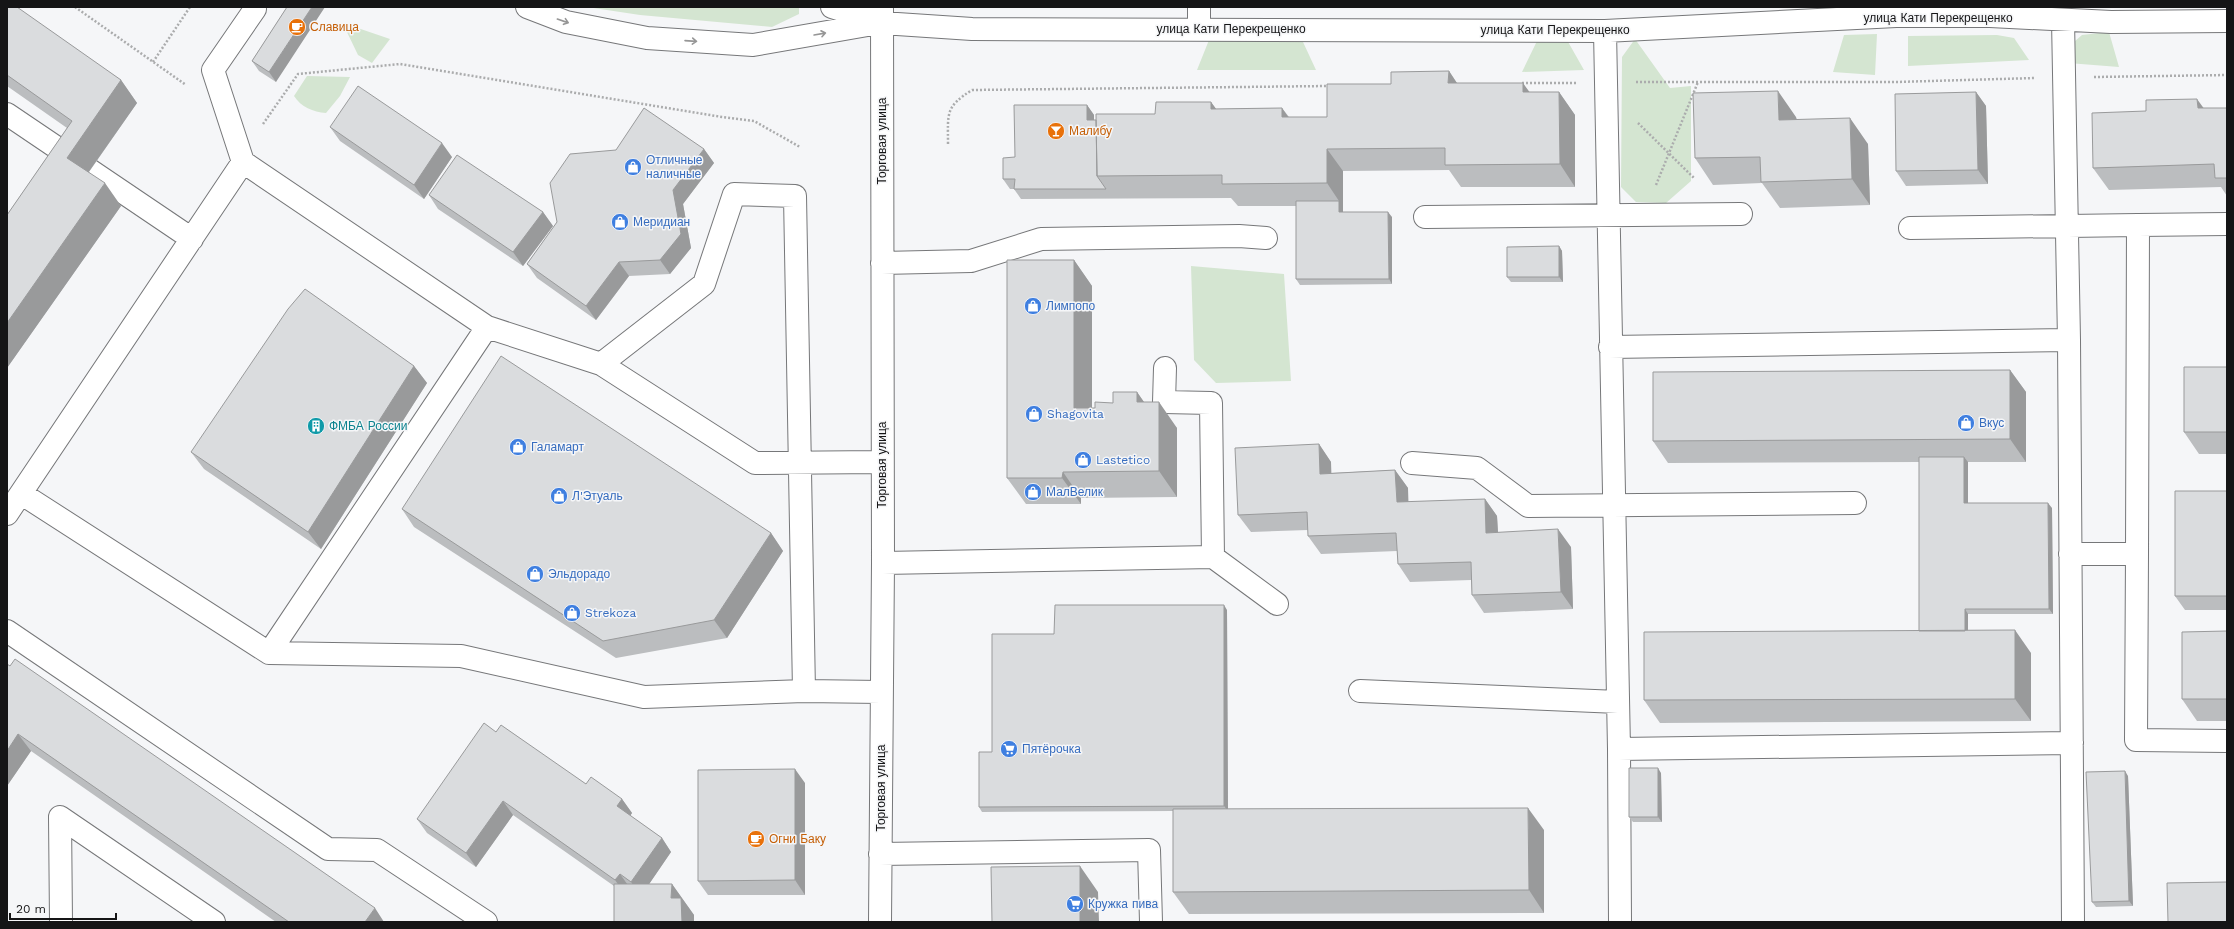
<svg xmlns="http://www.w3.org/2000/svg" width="2234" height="929" viewBox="0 0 2234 929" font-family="'Work Sans',sans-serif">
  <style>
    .green { fill: #d4e5d1 }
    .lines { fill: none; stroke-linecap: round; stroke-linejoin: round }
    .minor-casing { stroke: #767779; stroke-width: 24 }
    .path { stroke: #abacad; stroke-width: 2.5; stroke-dasharray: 2 2; stroke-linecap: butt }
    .minor { stroke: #fff; stroke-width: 22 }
    .wall { fill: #bbbdbf }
    .shaded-wall { fill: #999a9b }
    .building { fill: #dadcde; stroke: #999a9b }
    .oneway { stroke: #969696 }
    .labels { text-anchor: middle; stroke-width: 3; stroke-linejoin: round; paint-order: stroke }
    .street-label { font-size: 12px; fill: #151516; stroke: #f5f6f8 }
    .food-label { font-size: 12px; fill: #c56008; stroke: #f5f6f8; text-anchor: start }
    .shop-label { font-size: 12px; fill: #366cbe; stroke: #f5f6f8; text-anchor: start }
    .culture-label { font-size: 12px; fill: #0d838f; stroke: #f5f6f8; text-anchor: start }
  </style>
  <rect width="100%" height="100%" fill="#f5f6f8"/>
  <path class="green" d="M587 7H793L799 8V14L772 27 640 15Z
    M346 24 390 39 372 63 358 55 345 28Z
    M2109 32 2119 67 2068 63 2067 48 2082 35Z
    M1877 34 1875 75 1833 72 1844 35Z
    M1997 35 2014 38 2029 60 1908 66V36Z
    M1635 39 1670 88 1691 86V181L1666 203 1636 202 1621 187 1622 57Z
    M1209 40 1303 42 1316 70H1197Z
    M1567 40 1584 70 1522 72 1537 41Z
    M307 76 350 77 340 96 326 113C313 112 301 107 294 96Z
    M1191 266 1284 274 1291 381 1216 383 1194 360Z"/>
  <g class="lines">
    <defs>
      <path id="minor" d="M527 7 566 22 647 38 753 45 879 23
        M832 7 882 23 972 29 1605 31 1896 16H1990L2111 22 2227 21
        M1199 7V29
        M255 9 213 70 243 162 487 327 601 364 755 463 881 462
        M2063 20 2069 340 2073 922
        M1605 31 1619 749 1620 922
        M7 114 192 239
        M1425 217 1741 214
        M2138 225 2227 224
        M1910 228 2138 225 2137 554
        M882 263 971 261 1041 239 1239 236 1266 238
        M1610 347 2069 340
        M601 364 704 284 734 194 795 196 804 691
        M1165 368 1164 402 1211 403 1213 557
        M1412 463 1477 468 1528 506 1855 503
        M22 494 269 653 461 656 644 697 804 691 881 692
        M7 514 243 162
        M2070 554H2137L2136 740 2227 741
        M883 563 1213 557 1277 604
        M7 631 328 849 377 850 486 922
        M269 653 487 327
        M1360 691 1618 702
        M1619 749 2072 743
        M880 854 1149 850 1151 922
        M61 922 60 817 214 922
        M880 922 883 563 882 9"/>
    </defs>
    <use href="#minor" class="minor-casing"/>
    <path class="path" d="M75 7 186 85
      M153 62 190 7
      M2094 77 2227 75
      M1636 82H1896L2035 78
      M1522 83H1577
      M1638 123 1695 179
      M263 124 298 74 400 64 722 117 754 121 800 147
      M948 144C948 113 945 107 972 90L1329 86
      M1656 185 1698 82"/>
    <use href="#minor" class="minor"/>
  </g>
  <path class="wall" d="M7 7 121 80 137 103 89 172 121 206 7 368V215L67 128 7 86Z
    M287 7 276 82 259 71 252 61Z
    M1449 71 1457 83 1530 92H1559L1575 115V187H1461L1449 170 1343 171V212L1392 217V284L1300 285 1296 279V206H1238L1231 198 1021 199 1014 189H1010L1003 179 1015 157 1087 105 1094 115V120L1155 114 1211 102 1216 109 1282 108 1289 117H1327L1391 84Z
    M1976 92 1986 106 1988 184 1906 186 1896 171Z
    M2204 108H2227V196L2221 187 2109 190 2093 168 2146 111Z
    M1796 117 1797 119 1868 144 1870 205 1780 208 1762 183 1713 185 1695 158Z
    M330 127 452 157 424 199 340 141Z
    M704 149 714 163 683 204 691 248 670 274 629 276 596 320 537 278 527 264 557 222Z
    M429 195 543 212 553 226 523 266 438 209Z
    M1559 246 1562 251 1563 282H1511L1507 277Z
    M1074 260 1092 286V408H1095L1113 403 1137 392 1144 402 1177 428V497L1081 498V504H1026L1007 478Z
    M414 366 427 383 321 549 204 469 191 452Z
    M2227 367V454H2199L2184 432Z
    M2010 370 2026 392V462H1968V503L2052 508 2053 614H1968V631L2031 653V721L1660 723 1644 700 1919 631V462L1668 463 1653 441Z
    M1319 444 1331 462V473L1395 470 1408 488V502L1485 499 1497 516 1498 532 1571 547 1573 609 1484 613 1472 595 1471 580 1410 582 1398 564 1397 551 1321 554 1308 536V530L1251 532 1238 515Z
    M2227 491V610H2185L2175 596Z
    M402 509 771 533 783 551 727 638 616 658 414 527Z
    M1227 610 1228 809 1544 830V913L1189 914 1173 892V811L982 812 979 807 992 752 1054 634Z
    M2227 631V721H2197L2182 699Z
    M7 664 384 922H276L31 751 7 786Z
    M496 732 586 784 622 799 632 813 630 816 662 838 671 852 649 884H672L694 915V922H614V886L513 815 476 867 427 833 417 819Z
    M1661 773 1662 822H1633L1629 817Z
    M2128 776 2133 906 2096 907 2092 902Z
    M805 783V895H708L698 881Z"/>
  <path class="shaded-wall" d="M312 7H325L276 82 269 72Z
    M1449 71 1464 94 1448 83Z
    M121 80 137 103 83 180 67 158Z
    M1523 83 1539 105 1523 92Z
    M1778 91 1796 117 1797 146 1779 120Z
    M1559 92 1575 115V187L1560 164Z
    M1976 92 1986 106 1988 184 1978 170Z
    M2197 99 2213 121 2198 108Z
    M1211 102 1227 124 1211 109Z
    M1087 105 1094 115V130L1087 120Z
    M1282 108 1298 131 1282 117Z
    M1850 118 1868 144 1870 205 1852 179Z
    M442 143 452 157 424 199 414 185Z
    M704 149 714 163 683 204 691 248 670 274 660 260 673 190Z
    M1327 149 1343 171V217L1339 212V201L1327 183Z
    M105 183 121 206 7 368V323Z
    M543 212 553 226 523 266 513 252Z
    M1388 212 1392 217V284L1389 279Z
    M1559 246 1562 251 1563 282 1559 277Z
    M1074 260 1092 286V434L1074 408Z
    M619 262 629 276 596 320 586 306Z
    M414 366 427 383 321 549 308 532Z
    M2010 370 2026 392V462L2010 439Z
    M1137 392 1155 418 1137 402Z
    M1159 402 1177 428V497L1159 471Z
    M1319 444 1331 462 1332 491 1320 474Z
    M1964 457 1968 462V508L1964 503Z
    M1395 470 1408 488 1409 520 1397 502Z
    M1063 472 1081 498V504L1062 478Z
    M1485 499 1497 516 1499 550 1486 533Z
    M2048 503 2052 508 2053 614 2049 609Z
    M1558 529 1571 547 1573 609 1561 592Z
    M771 533 783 551 727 638 714 620Z
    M1224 605 1227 610 1228 811 1224 806Z
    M1965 609 1968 614V653L1965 648Z
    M2015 630 2031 653V721L2015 699Z
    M18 734 31 751 7 786V751Z
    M1658 768 1661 773 1662 822 1658 817Z
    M795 769 805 783V895L795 880Z
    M2125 771 2128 776 2133 906 2129 901Z
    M622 799 632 813 627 820 617 806Z
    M503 801 513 815 476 867 466 853Z
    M1528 808 1544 830V913L1529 890Z
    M662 838 671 852 641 896 631 882Z
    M1080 866 1098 892 1099 922H1080Z
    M620 874 630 888 625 894 615 880Z
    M672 884 694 915V922H682L671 898Z
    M375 908 384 922H365Z"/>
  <path class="building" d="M7 7H17L121 80 67 158 105 183 7 323V215L72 121 7 75Z
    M287 7H312L269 72 252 61Z
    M1449 71 1448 83H1523V92H1559L1560 164 1445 165V148L1327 149V183L1222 184V175L1097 176 1096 114H1155L1156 102H1211V109L1282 108V117H1327V84H1391V72Z
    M358 86 442 143 414 185 330 127Z
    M1778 91 1779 120 1850 118 1852 179 1761 182 1760 157 1695 158 1693 93Z
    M1976 92 1978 170 1896 171 1895 94Z
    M2197 99 2198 108H2227V178H2215L2214 164 2093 168 2092 113 2146 111V100Z
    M1014 105H1087V120H1096L1097 176 1106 189H1014L1015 179H1003V158L1015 157Z
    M644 108 704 149 673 190 681 234 660 260 619 262 586 306 527 264 557 222 550 183 570 154 616 150Z
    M457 155 543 212 513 252 429 195Z
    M1296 201H1339V212H1388L1389 279H1296Z
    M1559 246V277H1507V247Z
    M1007 260H1074V408H1095V402L1113 403V392H1137V402H1159V471L1063 472 1062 478H1007Z
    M305 289 414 366 308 532 191 452 288 309Z
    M501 356 771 533 714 620 603 641 402 509Z
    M2184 367H2227V432H2184Z
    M2010 370V439L1653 441V372Z
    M1319 444 1320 474 1395 470 1397 502 1485 499 1486 533 1558 529 1561 592 1472 595 1471 562 1398 564 1396 533 1308 536 1307 512 1238 515 1235 448Z
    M1919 457H1964V503H2048L2049 609H1965V631H1919Z
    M2175 491H2227V596H2175Z
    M1055 605H1224V806L979 807V752H992V634H1054Z
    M2015 630V699L1644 700V632Z
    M2227 631V699H2182V632Z
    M15 659 375 908 365 922H289L18 734 7 751V664L10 666Z
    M484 723 496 732 501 725 586 784 591 777 622 799 617 806 662 838 631 882 620 874 615 880 503 801 466 853 417 819Z
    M1629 768H1658V817H1629Z
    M795 769V880L698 881V770Z
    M2125 771 2129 901 2092 902 2086 772Z
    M1528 808 1529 890 1173 892V809Z
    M1080 866V922H992L991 867Z
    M2227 882V922H2168L2167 883Z
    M614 884H672L671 898H681L682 922H614Z"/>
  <defs><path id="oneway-shaft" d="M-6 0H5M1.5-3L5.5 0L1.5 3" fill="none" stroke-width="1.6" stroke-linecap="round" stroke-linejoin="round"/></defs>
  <g class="oneway">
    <use href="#oneway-shaft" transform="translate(563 21) rotate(19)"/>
    <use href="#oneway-shaft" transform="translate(820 34) rotate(-10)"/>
    <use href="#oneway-shaft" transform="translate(691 41) rotate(4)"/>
  </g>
  <defs>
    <symbol id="cafe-disc" viewBox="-11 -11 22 22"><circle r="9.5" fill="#e8710a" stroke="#f5f6f8"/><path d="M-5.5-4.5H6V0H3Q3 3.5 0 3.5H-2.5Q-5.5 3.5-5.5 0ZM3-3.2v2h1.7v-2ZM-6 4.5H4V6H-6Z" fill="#fff"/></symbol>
    <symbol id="bar-disc" viewBox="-11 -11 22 22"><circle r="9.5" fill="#e8710a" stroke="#f5f6f8"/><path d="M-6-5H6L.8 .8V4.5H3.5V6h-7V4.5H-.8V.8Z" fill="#fff"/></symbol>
    <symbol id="shop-disc" viewBox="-11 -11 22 22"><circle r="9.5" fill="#3f7fe0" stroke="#f5f6f8"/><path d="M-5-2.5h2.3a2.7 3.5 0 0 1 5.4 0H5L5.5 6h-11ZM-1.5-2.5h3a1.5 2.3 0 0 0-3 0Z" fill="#fff"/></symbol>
    <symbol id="building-disc" viewBox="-11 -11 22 22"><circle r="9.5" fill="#0f9aa8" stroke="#f5f6f8"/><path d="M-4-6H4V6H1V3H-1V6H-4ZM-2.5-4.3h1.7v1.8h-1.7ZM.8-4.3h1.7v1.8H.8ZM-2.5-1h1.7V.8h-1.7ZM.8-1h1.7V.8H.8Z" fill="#fff"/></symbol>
    <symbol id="supermarket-disc" viewBox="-11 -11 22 22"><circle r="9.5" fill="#3f7fe0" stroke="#f5f6f8"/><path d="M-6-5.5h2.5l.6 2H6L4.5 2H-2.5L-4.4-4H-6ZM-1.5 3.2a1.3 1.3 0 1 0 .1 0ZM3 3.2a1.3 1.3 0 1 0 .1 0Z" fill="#fff"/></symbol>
  </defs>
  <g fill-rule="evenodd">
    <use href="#cafe-disc" x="287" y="17" width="20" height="20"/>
    <use href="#bar-disc" x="1046" y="121" width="20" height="20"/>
    <use href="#shop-disc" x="623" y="157" width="20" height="20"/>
    <use href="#shop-disc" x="610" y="212" width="20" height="20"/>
    <use href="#shop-disc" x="1023" y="296" width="20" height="20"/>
    <use href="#shop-disc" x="1024" y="404" width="20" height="20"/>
    <use href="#shop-disc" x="1956" y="413" width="20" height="20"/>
    <use href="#building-disc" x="306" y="416" width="20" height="20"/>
    <use href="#shop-disc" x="508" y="437" width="20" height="20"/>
    <use href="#shop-disc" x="1073" y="450" width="20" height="20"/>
    <use href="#shop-disc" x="1023" y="482" width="20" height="20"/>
    <use href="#shop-disc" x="549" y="486" width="20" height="20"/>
    <use href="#shop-disc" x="525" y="564" width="20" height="20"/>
    <use href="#shop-disc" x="562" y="603" width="20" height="20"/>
    <use href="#supermarket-disc" x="999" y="739" width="20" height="20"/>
    <use href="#cafe-disc" x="746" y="829" width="20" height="20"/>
    <use href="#supermarket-disc" x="1065" y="894" width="20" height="20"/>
  </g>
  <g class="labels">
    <g class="street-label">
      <text x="1938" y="22">улица Кати Перекрещенко</text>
      <text x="1231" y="33">улица Кати Перекрещенко</text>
      <text x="1555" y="34">улица Кати Перекрещенко</text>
      <text transform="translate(882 141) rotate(-90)" y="4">Торговая улица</text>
      <text transform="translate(882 465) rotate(-90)" y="4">Торговая улица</text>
      <text transform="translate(881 788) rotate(-90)" y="4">Торговая улица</text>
    </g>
    <g class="food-label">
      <text x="310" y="31">Славица</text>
      <text x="1069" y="135">Малибу</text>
      <text x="769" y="843">Огни Баку</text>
    </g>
    <g class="shop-label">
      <text x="646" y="164">Отличные<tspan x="646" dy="14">наличные</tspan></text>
      <text x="633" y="226">Меридиан</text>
      <text x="1046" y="310">Лимпопо</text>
      <text x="1047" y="418">Shagovita</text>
      <text x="1979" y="427">Вкус</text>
      <text x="531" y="451">Галамарт</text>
      <text x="1096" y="464">Lastetico</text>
      <text x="1046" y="496">МалВелик</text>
      <text x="572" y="500">Л'Этуаль</text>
      <text x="548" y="578">Эльдорадо</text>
      <text x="585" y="617">Strekoza</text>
      <text x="1022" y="753">Пятёрочка</text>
      <text x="1088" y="908">Кружка пива</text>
    </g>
    <g class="culture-label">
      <text x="329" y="430">ФМБА России</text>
    </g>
  </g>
  <rect width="2234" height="929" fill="none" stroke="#151516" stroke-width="16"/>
  <path d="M10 913v6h106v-6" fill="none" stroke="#151516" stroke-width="2"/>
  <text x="16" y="913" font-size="12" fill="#151516" stroke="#f5f6f8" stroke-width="3" paint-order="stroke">20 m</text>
</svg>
